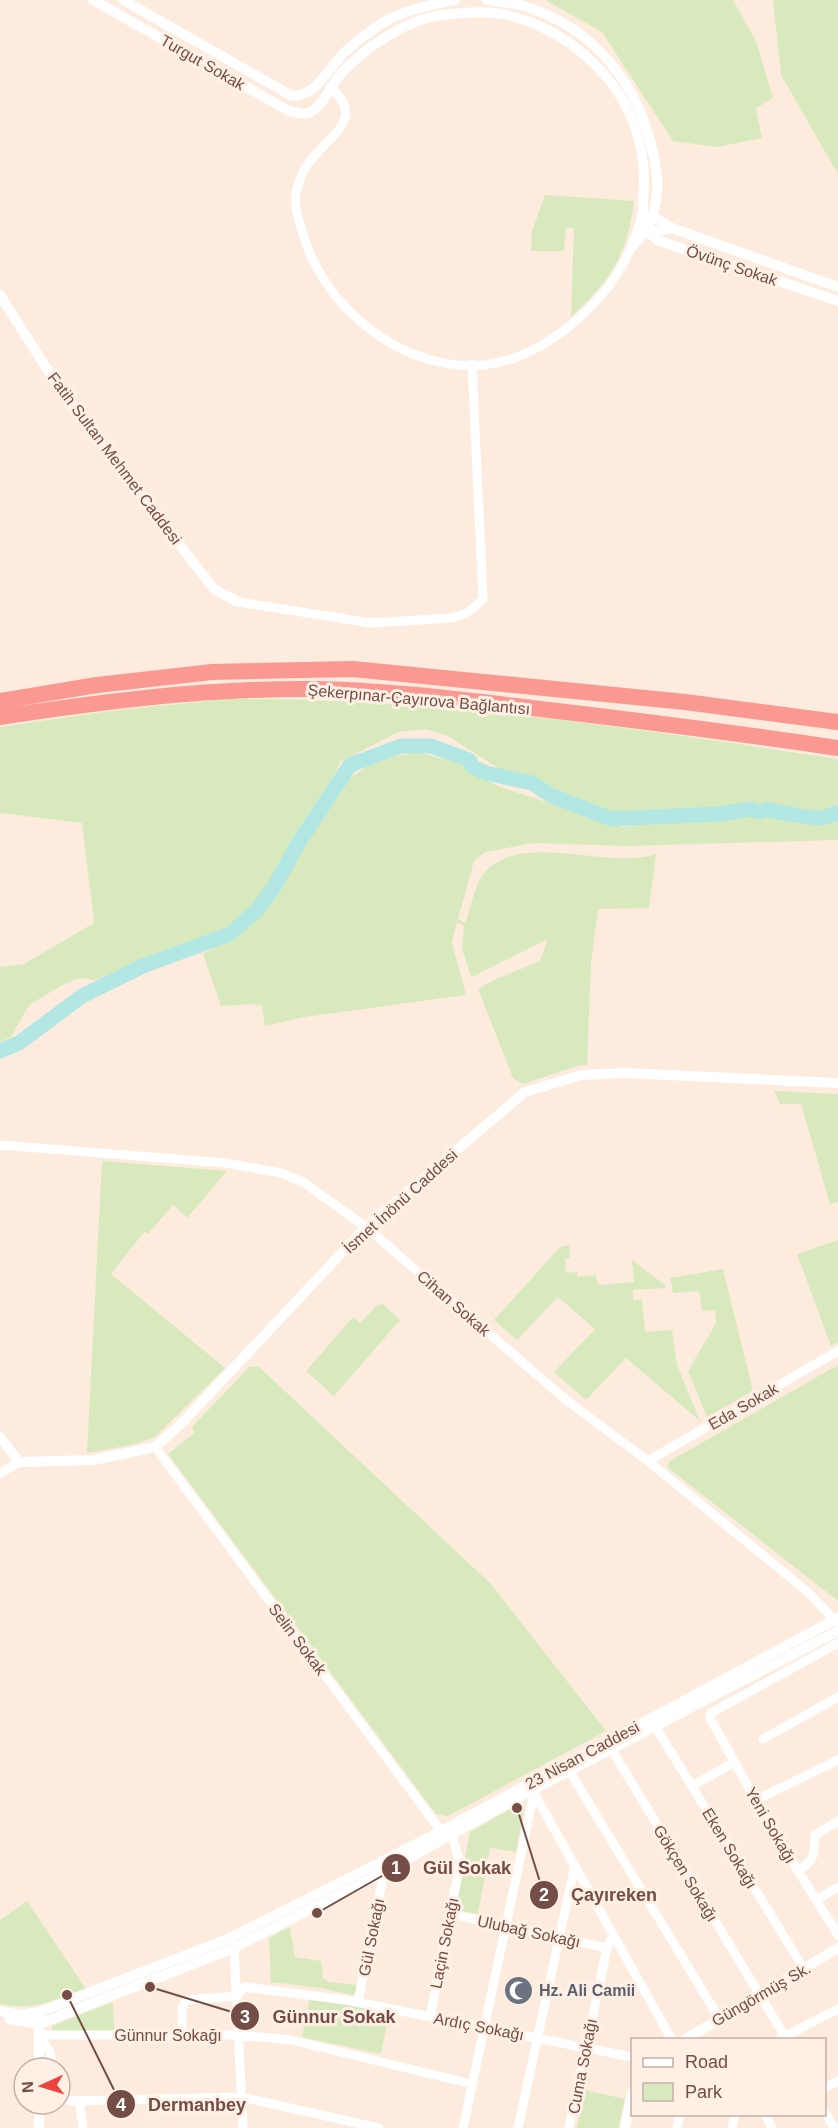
<svg xmlns="http://www.w3.org/2000/svg" width="838" height="2128" viewBox="0 0 838 2128" font-family="Arial,sans-serif">
  <style>
    .green { fill: #d8eabd }
    .lines { fill: none; stroke-linecap: round; stroke-linejoin: round }
    .river { stroke: #b3e7e4; stroke-width: 15 }
    .minor { stroke: #fff; stroke-width: 9 }
    .tertiary { stroke: #fff; stroke-width: 10 }
    .motorway { stroke: #fa9992; stroke-width: 16 }
    .labels { text-anchor: middle; stroke-width: 6; stroke-linejoin: round; paint-order: stroke }
    .street-label { font-size: 16px; fill: #744d46; stroke: #fff0e5 }
    .worship-label { font-size: 16px; font-weight: bold; fill: #5b616d; stroke: #fff0e5; text-anchor: start }
    .leader { fill: none; stroke: #744d46; stroke-width: 2 }
    .callout-dot { fill: #744d46; stroke: #fff0e5; stroke-width: 2 }
    .mark-label { font-size: 18px; text-anchor: middle; font-weight: bold; fill: #fff }
    .callout-label { font-size: 18px; text-anchor: middle; font-weight: bold; fill: #744d46; stroke: #fff0e5; stroke-width: 6; stroke-linejoin: round; paint-order: stroke }
  </style>
  <rect width="100%" height="100%" fill="#fdebde"/>
  <path class="green" d="M545 0H733L756 41 773 98 756 108 762 138 717 147 673 141 602 32Z
    M773 0H838V174L781 75Z
    M545 195 634 201C628 254 610 281 571 317L574 228H566L564 251H531L532 231Z
    M226 699C432 697 635 728 838 759V809L819 812 750 805 703 812 615 817 536 782 506 773 446 735 425 729 398 732 340 762 329 789 274 881 244 917 225 932 158 955 95 980 80 978 64 984 29 1005 11 1037 0 1042V967L24 964 94 923 82 823 0 813V727L110 711Z
    M418 752 457 763 500 787 623 827 742 815 820 822 838 819V840L627 846 534 843 485 852 474 861 458 919 465 923C472 907 474 880 489 868 529 833 608 870 656 854L649 908 598 909 591 963 587 1066 580 1065 523 1084 513 1078 478 989 494 980 540 961 548 939 471 977 462 948 464 926 457 922 452 942 466 995 305 1017 265 1026 262 1006 253 1004 221 1006 203 954 239 934 281 888 299 847 340 785 376 760Z
    M774 1091 838 1094V1202L830 1204 801 1104H780Z
    M102 1161 227 1171 187 1218 173 1205 148 1234 144 1232 111 1274 225 1368 155 1437 131 1445 87 1453Z
    M838 1240V1342L831 1346 797 1254Z
    M569 1245 570 1258 565 1259 566 1273 577 1272 578 1277 596 1275 598 1285 634 1282 632 1260 665 1285 666 1288 633 1290V1300L642 1299 645 1332 672 1330 677 1365 700 1421 626 1358 586 1400 554 1372 595 1329 558 1297 517 1340 494 1320 560 1247Z
    M723 1269 753 1391 707 1417 688 1371 716 1323 715 1310 702 1311 699 1291 673 1293 670 1278Z
    M383 1304 400 1320 334 1396 306 1371 353 1317 360 1323 377 1305Z
    M838 1365V1601L667 1467 670 1461Z
    M258 1366 491 1584 606 1731 448 1816 436 1814 168 1454 194 1433 192 1427 249 1367Z
    M516 1806 524 1807V1811L516 1852 490 1848 478 1914 455 1910 470 1832Z
    M27 1901 86 1989C56 2000 33 2011 0 2004V1920Z
    M290 1927 295 1957 321 1961 323 1978 329 1982 357 1985 356 1993 352 1995 321 1988 271 1982 269 1938Z
    M310 1998 389 2013 381 2054 302 2037Z
    M113 2002 114 2031 52 2032V2026Z
    M585 2090 625 2099 618 2128H577Z"/>
  <g class="lines">
    <path class="river" d="M0 1051 19 1043 82 996 143 966 230 934 257 910 274 887 299 842 350 765 401 746H431L469 760 473 767 486 773 532 783 550 795 611 819 720 814 750 809 759 812 768 809C773 812 813 818 820 818 825 818 832 814 838 813"/>
    <path class="minor" d="M330 87C370 121 323 138 306 167 302 173 298 185 296 192 293 207 302 231 307 246 333 315 407 372 484 365 518 361 547 345 573 323 609 293 631 259 642 214
      M238 602 371 623 451 618C465 616 473 609 483 599L472 364
      M0 1145 226 1163 281 1173 303 1182 366 1227 565 1399 648 1461 809 1593 838 1624
      M155 1447 441 1831
      M648 1461 838 1351
      M0 1473 19 1462
      M838 1643 711 1713 710 1718 772 1829 838 1935
      M655 1726 804 1969
      M763 1739 838 1697
      M612 1750 787 2040
      M570 1772 719 2018
      M692 1786 735 1762
      M534 1793 672 2040
      M756 1800 838 1760
      M798 1871C814 1861 815 1854 815 1835L838 1821
      M816 1900 838 1887
      M451 1914 607 1948
      M234 1948 243 2128
      M358 2002 384 1872
      M430 2017 460 1864 452 1835
      M39 2035H238L291 2040 472 2084
      M39 2035 50 2052 53 2068
      M182 2035V2007L187 2000 236 1996 245 1987 346 2000 632 2057
      M778 2040 838 2009
      M824 2088 838 2081
      M60 2098 72 2101 241 2097 379 2128
      M79 2100 83 2128
      M824 2110 834 2128
      M765 2114 772 2128
      M463 2128 534 1793
      M518 2128 575 1865
      M569 2128 607 1948 613 1934
      M677 2128 680 2114
      M732 2128 735 2114"/>
    <path class="tertiary" d="M93 0 289 111C298 113 308 116 315 109 325 101 331 86 339 76 361 50 408 18 443 15 464 13 486 10 507 15 571 30 629 83 641 150 643 160 644 172 644 182 644 204 637 225 657 240L838 301
      M123 0 292 96C320 95 328 66 347 50 358 40 372 30 384 22 405 10 432 4 455 0
      M487 0C500 2 515 3 527 7 595 29 639 85 653 153 659 177 660 207 646 228
      M654 217 672 228 838 287
      M632 247 643 234 672 228
      M0 295 64 396 214 589 238 602
      M0 1437 19 1462 94 1460 155 1447 182 1423 366 1227 525 1092 582 1075 625 1073 838 1083
      M0 2011 20 2015 39 2012 228 1939 434 1835 838 1618
      M39 2018V2068
      M9 2019 39 2024 234 1948 384 1872 525 1794 838 1631
      M684 2040 838 1948
      M39 2104V2128
      M625 2128 632 2093"/>
    <path class="motorway" d="M0 701 97 685 212 672 353 669 685 702 838 722
      M0 717C100 702 200 689 302 689 379 689 456 699 532 708 635 720 736 733 838 748"/>
  </g>
  <defs>
    <symbol id="mosque-disc" viewBox="-11 -11 22 22"><circle r="9.5" fill="#6b7280" stroke="#fff0e5"/><path d="M3.5-4.9A6 6 0 1 0 3.5 4.9A5 5 0 1 1 3.5-4.9Z" fill="#fff"/></symbol>
  </defs>
  <g fill-rule="evenodd">
    <use href="#mosque-disc" x="502" y="1974" width="33" height="33"/>
  </g>
  <g class="labels">
    <g class="street-label">
      <text transform="translate(203 62) rotate(30)" y="6">Turgut Sokak</text>
      <text transform="translate(732 265) rotate(19)" y="6">Övünç Sokak</text>
      <text transform="translate(115 458) rotate(53)" y="6">Fatih Sultan Mehmet Caddesi</text>
      <text transform="translate(419 699) rotate(5)" y="6">Şekerpınar-Çayırova Bağlantısı</text>
      <text transform="translate(400 1201) rotate(-42)" y="6">İsmet İnönü Caddesi</text>
      <text transform="translate(454 1303) rotate(41)" y="6">Cihan Sokak</text>
      <text transform="translate(743 1406) rotate(-30)" y="6">Eda Sokak</text>
      <text transform="translate(298 1639) rotate(53)" y="6">Selin Sokak</text>
      <text transform="translate(582 1755) rotate(-28)" y="6">23 Nisan Caddesi</text>
      <text transform="translate(771 1825) rotate(60)" y="6">Yeni Sokağı</text>
      <text transform="translate(730 1848) rotate(59)" y="6">Eken Sokağı</text>
      <text transform="translate(686 1873) rotate(59)" y="6">Gökçen Sokağı</text>
      <text transform="translate(529 1931) rotate(12)" y="6">Ulubağ Sokağı</text>
      <text transform="translate(371 1937) rotate(-79)" y="6">Gül Sokağı</text>
      <text transform="translate(444 1943) rotate(-79)" y="6">Laçin Sokağı</text>
      <text transform="translate(761 1994) rotate(-30)" y="6">Güngörmüş Sk.</text>
      <text transform="translate(479 2026) rotate(11)" y="6">Ardıç Sokağı</text>
      <text x="168" y="2041">Günnur Sokağı</text>
      <text transform="translate(582 2066) rotate(-79)" y="6">Cuma Sokağı</text>
    </g>
    <g class="worship-label">
      <text x="539" y="1996">Hz. Ali Camii</text>
    </g>
  </g>
  <path class="leader" d="M317 1913L396 1868M517 1808L544 1895M150 1987L245 2016M67 1995L121 2104"/>
  <g class="callout-dot">
    <circle cx="317" cy="1913" r="6"/>
    <circle cx="517" cy="1808" r="6"/>
    <circle cx="150" cy="1987" r="6"/>
    <circle cx="67" cy="1995" r="6"/>
    <circle cx="396" cy="1868" r="15"/>
    <circle cx="544" cy="1895" r="15"/>
    <circle cx="245" cy="2016" r="15"/>
    <circle cx="121" cy="2104" r="15"/>
  </g>
  <g class="mark-label">
    <text x="396" y="1874">1</text>
    <text x="544" y="1901">2</text>
    <text x="245" y="2023">3</text>
    <text x="121" y="2111">4</text>
  </g>
  <g class="callout-label">
    <text x="467" y="1874">Gül Sokak</text>
    <text x="614" y="1901">Çayıreken</text>
    <text x="334" y="2023">Günnur Sokak</text>
    <text x="197" y="2111">Dermanbey</text>
  </g>
  <rect x="631" y="2038" width="195" height="78" fill="#fff0e5" stroke="#c7afa5" stroke-width="1.5"/>
  <rect x="643" y="2058" width="30" height="9" fill="#ffffff" stroke="#c7afa5" stroke-width="1.5"/>
  <text x="685" y="2068" font-size="18" fill="#744d46">Road</text>
  <rect x="643" y="2083" width="30" height="18" fill="#d8eabd" stroke="#c7afa5" stroke-width="1.5"/>
  <text x="685" y="2098" font-size="18" fill="#744d46">Park</text>
  <g transform="translate(42 2086) rotate(266)"><circle r="28" fill="#fff0e5" stroke="#c7afa5" stroke-width="1.5"/>
  <path d="M0-4.5L10 22L0 15L-10 22Z" fill="#ed433d"/>
  <text y="-9" font-size="16" font-weight="bold" text-anchor="middle" fill="#744d46">N</text>
  </g>
</svg>
